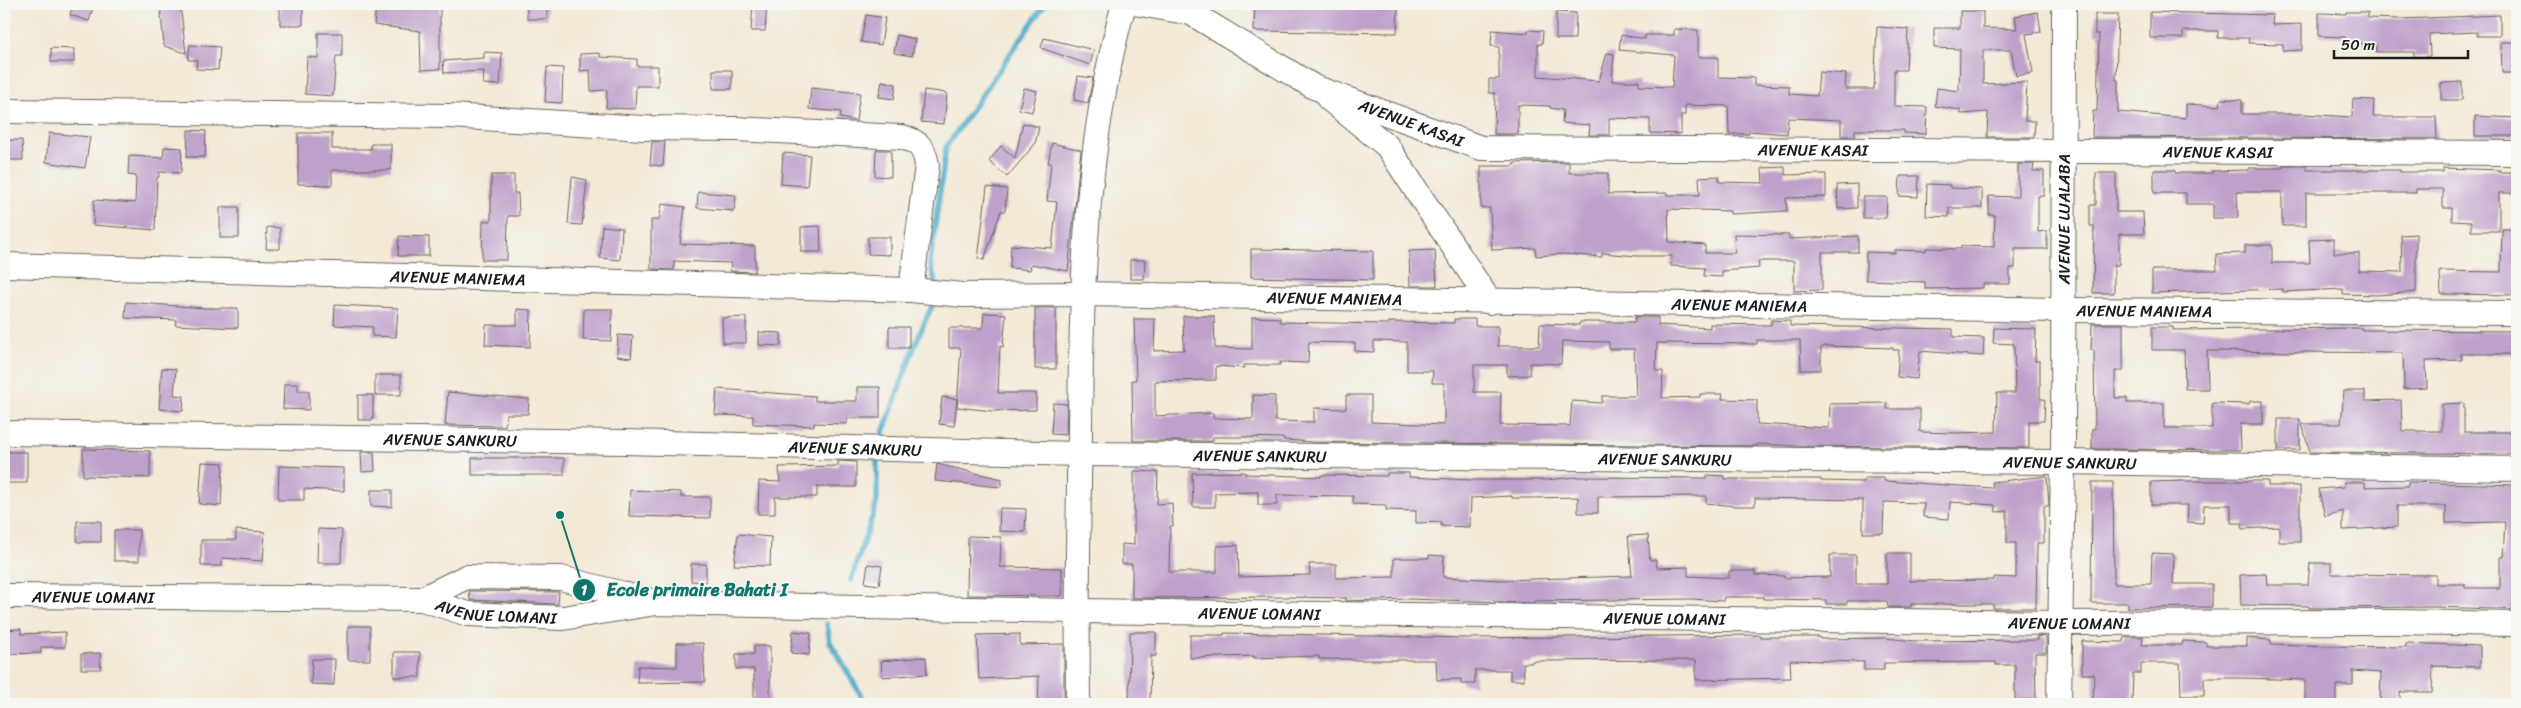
<svg xmlns="http://www.w3.org/2000/svg" width="2521" height="708" viewBox="0 0 2521 708" font-family="Sriracha,sans-serif">
  <style>
    .lines { fill: none; stroke-linecap: round; stroke-linejoin: round }
    .stream { stroke: #4caaca; stroke-width: 5.5 }
    .building { fill: #bfa0cb; fill-rule: evenodd }
    .minor-casing { stroke: #67645d; stroke-width: 26 }
    .minor { stroke: #fff; stroke-width: 24 }
    .labels { text-anchor: middle; stroke-width: 4; stroke-linejoin: round; paint-order: stroke }
    .street-label { font-size: 16px; fill: #1c1c1c; stroke: #f6f6f2 }
    .leader { fill: none; stroke: #0f766e; stroke-width: 2 }
    .callout-dot { fill: #0f766e; stroke: #f6f6f2; stroke-width: 2 }
    .mark-label { font-size: 15px; text-anchor: middle; font-weight: bold; fill: #fff }
    .callout-label { font-size: 18px; text-anchor: middle; font-weight: bold; fill: #0f766e; stroke: #f6f6f2; stroke-width: 4; stroke-linejoin: round; paint-order: stroke }
  </style>
  <rect width="100%" height="100%" fill="#f6f6f2"/>
  <filter id="ink" filterUnits="userSpaceOnUse"><feTurbulence type="fractalNoise" baseFrequency=".02" numOctaves="2"/><feDisplacementMap in="SourceGraphic" scale="10" xChannelSelector="R" yChannelSelector="G"/><feConvolveMatrix kernelMatrix="1 2 1 2 8 2 1 2 1" color-interpolation-filters="sRGB"/></filter>
  <filter id="wash" filterUnits="userSpaceOnUse"><feTurbulence type="fractalNoise" baseFrequency=".0096" numOctaves="4" result="noise"/><feDisplacementMap in="SourceGraphic" scale="20" xChannelSelector="R" yChannelSelector="G"/><feGaussianBlur stdDeviation="1.12" result="paint"/><feColorMatrix in="noise" values="0 0 0 0 0 0 0 0 0 0 0 0 0 0 0 0 0 1.4 0 .05"/><feComposite in="paint" operator="in"/></filter>
  <g filter="url(#wash)">
    <rect width="100%" height="100%" fill="#f3e9d6"/>
    <g class="lines">
      <path class="stream" d="M1761 4 1768 7 1806 4
        M4 11 9 4
        M937 288 930 263 946 147 1045 4
        M879 443C898 395 912 345 936 298
        M851 580 877 502V454
        M827 624 830 642 866 704"/>
    </g>
    <g id="blocks">
      <path class="building" d="M73 4 93 8 89 21 70 15Z
        M160 4H180L186 53 164 46Z
        M280 4H303V25H280Z
        M376 4 440 6V69L421 70 420 31 374 25Z
        M527 4H547V19H527Z
        M753 4H767L765 31H751Z
        M1255 4 1398 6 1397 33 1254 31Z
        M1960 11H1983V28L2017 29 2015 16 2038 12 2041 32 2026 34 2033 73 2016 76 2011 50H1983V84L2027 82 2025 121H2035L2034 137H1987L1988 112 1961 114 1960 110 1935 106 1937 88 1959 91 1960 49 1934 48V28H1960Z
        M1556 12 1576 13 1575 39H1556Z
        M2150 12 2273 15 2272 25 2302 24V50L2283 51V44L2248 43 2249 38H2218V31H2183V38H2150Z
        M2346 12H2368V18L2401 19 2500 15V36H2477V32L2429 34 2430 56 2414 57V52H2376V44L2345 43V37L2319 36V13L2346 14Z
        M2095 14H2118L2116 80H2118V112L2186 118V104L2220 106 2221 99 2242 100V114H2304L2352 117 2353 99 2374 100 2373 117H2436L2437 139 2092 137 2093 111H2097L2099 34H2095Z
        M866 15 885 18 881 45 861 42Z
        M1877 27 1908 29 1906 70H1894V106L1927 107 1926 134 1904 133V130H1855V136H1841V120L1788 118 1787 134 1749 131V134H1729L1728 106 1685 105V115H1681V134L1650 133V119L1609 118V135H1589L1590 125 1562 123 1563 110 1550 108V106L1518 105V134H1494L1495 93H1489V79H1499V47L1491 46 1492 30 1528 33V30L1543 31 1542 44H1538V76L1599 81 1607 53 1614 54 1612 81H1639V86L1672 87 1674 55 1619 50 1621 35 1645 39V35H1674V29L1698 30V57H1718V77L1754 78V85L1789 86V94L1817 96 1819 72 1846 74 1845 89H1874Z
        M318 33H342V56H336L333 96 305 94 307 57 318 58Z
        M897 35 915 39 912 56 894 53Z
        M1044 38 1094 50 1090 65 1041 48Z
        M2501 42H2517V73H2502Z
        M190 45 220 47 218 70 196 69 197 60H188Z
        M51 48 74 49V62H51Z
        M484 52 502 53 500 85 483 84 484 71 444 73 443 61 484 58Z
        M600 53V57L637 59V66H658V86H636L635 109 606 108 607 90 591 91 590 70 580 71V54Z
        M547 67 563 68 562 103 545 102Z
        M713 70H732V89H713Z
        M1078 76 1093 78 1088 103 1074 100Z
        M882 81 896 84 894 99 879 97Z
        M2462 82V100H2441V83Z
        M811 88 860 93 856 121 840 118 841 112 809 109Z
        M1024 88 1037 91 1032 112 1019 109Z
        M924 90 947 93 944 124 921 122Z
        M2475 116 2517 118V136H2475Z
        M1023 123 1039 127 1035 144 1007 177 989 161 1001 146 1015 158Z
        M188 130 206 131 205 157H187Z
        M49 133 90 137 85 168 46 162Z
        M298 133H332V149H371V144H391V170H332V185L298 184Z
        M5 140H22L23 160H6Z
        M652 142H665L663 166 650 165Z
        M1052 143 1081 150 1068 271 1031 264 1030 270 1010 268 1011 245 1052 248 1057 202 1047 201 1051 163H1048Z
        M164 147 182 148 181 173 159 172V177H157L155 230 93 225 94 200 135 203 136 176 128 175 129 156 163 158Z
        M876 150H891V177L875 176Z
        M783 153 810 155 807 186 781 184Z
        M1569 162V173H1608V194L1667 193V195H1700L1699 177 1719 176V182L1763 183 1762 168 1785 167V175L1826 174V197L1786 198 1787 211 1730 214V211L1668 209 1669 242 1705 245V253H1735L1734 234 1789 235V239L1858 236V252H1822V290L1794 291V261H1758L1759 268 1722 271V277L1704 276 1705 268 1671 266 1672 256H1637L1602 253V257L1562 254 1536 256 1535 248 1492 250 1490 208H1481V166H1514V163Z
        M2018 164H2034L2033 171H2044V196H2038V232L2047 231V249H2015V268H2010V284H1983V288L1925 289V282L1866 280V252L1895 253V250L1926 251V248L1961 249V246L1994 247 1995 215H1989V196L2018 197Z
        M2283 166H2307V170H2400V172H2443V168L2500 170V172H2517V193H2499V231H2471V222L2452 221V208H2443V189H2416V193H2306V226H2282V192H2237L2238 218H2213V204H2186V193H2154V170H2175V173H2212V171L2249 170V168H2283Z
        M2096 173H2116V212H2143L2144 234H2119V265H2114V293H2093L2094 226H2090V205H2096Z
        M491 175H514V193H518L519 216H508L507 260H482L483 221H491Z
        M1900 176H1919L1918 197 1899 196Z
        M572 177 587 180 582 225 568 224Z
        M1857 184V208L1838 209 1837 185Z
        M1927 184 1950 185V188L1982 189V208H1949V217L1926 216Z
        M987 187 1007 189 1005 211H1001L984 260 978 259Z
        M698 192 736 195 734 211 697 208Z
        M1863 197H1887L1886 218H1863Z
        M662 204 685 207 680 244 755 246V272L730 271 731 263 674 261V270L651 269V220H659Z
        M220 207H239V238H220Z
        M602 226 622 228 620 260 600 258Z
        M820 226 821 252H801V227Z
        M267 227 280 228V249H266Z
        M2502 229H2517V295L2441 294 2440 271 2501 272Z
        M2416 234V292L2378 295 2343 294V289L2283 292V289L2152 293V270H2217L2216 254 2245 253V245H2272V263H2310L2309 240 2334 239V253H2359V271L2402 272 2401 235Z
        M399 236 429 237V256H398Z
        M868 237H890V255L868 254Z
        M1251 249 1373 251V280L1251 277Z
        M1435 250 1437 286H1410L1409 251Z
        M1130 260H1145L1144 279H1130Z
        M126 302 204 308H238V328L175 325 176 320 125 318Z
        M335 305 398 308 396 337 372 336 373 327 334 325Z
        M1035 308H1056V369H1035Z
        M517 309 531 310 530 347 485 345 486 325H517Z
        M584 309H612L611 341 583 340Z
        M984 313 1006 314 1003 347 1000 346 998 393H1036V410L992 411 957 407 961 348H949V328H983Z
        M1183 316H1214L1215 348 1252 349V317L1280 318V322L1388 324V322L1454 323V319H1475V326H1498V346H1539L1540 324 1579 325 1580 322H1635V317H1658V325L1710 328V324L1771 325V320L1790 321V326L1953 329V337L1984 338 1983 356 1920 351 1917 379 1897 377 1899 350H1893V348L1825 346 1821 348V370H1801L1800 340H1757V344L1657 343 1656 371H1663L1662 398 1700 397V394H1723L1722 399 1757 400V424L1829 428 1830 404 1887 403V409H1920V432L1956 433 1996 432 1997 393H2015L2014 344 1993 343 1994 328 2036 329 2035 361H2040V399H2045L2044 421H2029V448L1797 446 1757 444V446L1313 442 1284 440V438L1243 437H1213V441H1133L1132 380H1136L1134 319H1155L1154 351 1184 350ZM1374 341 1407 342V371H1433L1432 383H1444V425L1371 422V395H1346V409L1314 408V422L1275 421V396L1253 395V419L1213 418V413L1155 416V381L1216 380V366L1244 368V365H1280V362L1308 363 1309 342 1355 343V351L1374 352ZM1562 341 1609 342V349H1634L1636 396H1602V403L1572 401 1570 426 1500 425 1501 392H1474V365H1507V376L1530 375V363L1561 364Z
        M746 317V343H723L722 318Z
        M2092 324H2123V371H2115V398H2127V403H2164V428H2212V403L2249 404 2250 401H2263V424H2240L2241 450 2092 449V429H2095L2094 350H2091Z
        M889 327H909V348H889Z
        M2152 327H2173V330L2362 328V330L2517 331V354H2461L2462 360 2426 361 2427 388 2404 389 2403 353 2207 351 2208 389H2185L2184 350H2152Z
        M759 332 781 333V346L759 345Z
        M618 335 633 336 631 358 617 356Z
        M162 368 176 369 174 395 184 396 183 411 159 409Z
        M375 375H401V395H375Z
        M284 384H298V391H309V410L283 409Z
        M857 387H880V418H847V424L814 423V426L753 424V416L715 415 717 389 815 396V401H857Z
        M2344 391H2365V401L2401 400 2402 431H2442V404L2464 403V432H2517V454L2310 452 2302 424H2341Z
        M448 392 529 399 528 414H506L505 426 445 425Z
        M358 395H373V420H358Z
        M942 397 957 399 954 426 939 424Z
        M1053 403 1067 404 1066 435 1051 434Z
        M2278 419H2300V450H2278Z
        M83 449 150 451V478L83 476Z
        M4 452H27V483H4Z
        M361 452H374L375 471 362 472Z
        M472 458H564V475H472Z
        M838 461 856 462V487H817V497H775V514H758L759 481 780 482 779 467 838 466Z
        M202 462 223 463 221 506 199 504Z
        M937 464 1002 479 1001 487 935 481Z
        M279 466 344 468V491L304 489V500H278Z
        M1134 471 1158 472 1157 504 1172 503 1173 526H1170L1169 572H1217V546L1238 545 1239 577 1310 575 1309 564H1336V578L1394 577V558H1429V555L1444 556 1443 577 1501 580 1632 576 1628 536 1648 535 1650 560H1656L1657 568 1688 567V576L1729 578V571H1755V575L1784 576V578L1830 577V555H1856V584H1887V553H1910V581L1994 580V577L2016 578V543H2007V511L1996 512 1995 505 1950 502 1949 519 1923 517 1924 503 1884 502 1883 533H1863V500L1755 498V506H1735L1706 503V496L1598 497V513H1578V497L1533 498H1512V496L1471 498 1470 527 1441 526V522L1416 523V511L1386 510V505L1353 504V496L1277 495V505H1258V492L1215 493V507H1193L1192 473 1245 472V474L1321 477V475L1387 476V473H1409V477L1470 480H1545L1578 477 1707 478V475L1725 476V479H1821V481L1864 482V478H1884V481L1993 488 1992 482 2047 476 2049 506H2044V543H2037L2036 608H1993V604H1911V607H1888L1887 601H1847V604H1826V600L1763 599V597H1724L1723 601 1691 599 1534 601V603L1408 599 1346 601V598L1283 597 1132 598V564H1122V544L1134 545Z
        M2183 481H2268V486H2300V542H2279V527L2242 529 2243 523H2231V505H2204L2203 523 2187 522 2188 505H2151V482Z
        M2092 482H2113L2114 584H2151L2152 553 2174 554 2173 584H2212V607L2128 608V603H2091Z
        M2344 482H2365V487L2408 486V482L2517 485V610L2436 607 2309 608V606L2241 605 2240 575 2266 574 2267 585H2308L2310 563H2331V574L2436 575V584H2465V588H2500V557H2503L2505 522 2446 523V506H2397V527L2343 530V511L2325 516 2318 489 2344 487Z
        M371 490H392V507L371 506Z
        M630 490 681 492V497H710V518L629 516Z
        M1000 508 1026 509 1025 532 999 531Z
        M77 521H101V542H77Z
        M318 529 342 530 341 563H317Z
        M114 530H139V561H114Z
        M236 530 265 532 263 561 222 558V566H201V540H236Z
        M738 534 771 537 770 566 734 565Z
        M968 536 1001 537 1000 567 1062 568V596L967 595Z
        M691 564H706V582L691 581Z
        M868 564 882 566 879 585 865 583Z
        M469 591 559 592 558 604 470 600Z
        M348 626H370V660H348Z
        M21 629V634L65 632V647H41V653L4 654V630Z
        M793 631 811 633 809 655 791 653Z
        M1130 632H1156V656H1151L1150 704H1129Z
        M1224 633 1468 638 1760 635V637H1820V639L1884 638 1916 641 2037 640V636L2046 637V653H2035L2036 699 2015 700V665H1996V662L1884 663V670H1864V662L1790 660 1791 678 1696 680V660L1532 661V663H1523L1524 680H1510V670H1475V684H1461V679L1437 680 1436 660H1350V659H1319V656L1254 658V656L1190 658V635H1224Z
        M1020 634V645L1064 644V704H1038L1039 676 979 679 977 635Z
        M2124 637H2143L2142 645H2182L2183 641 2206 642V646H2247V638L2271 640V644L2330 646 2406 647V643L2480 646V667L2433 666 2432 692H2400V704H2380L2381 673 2353 671V685H2336V701H2305V680L2244 678H2204V696H2181L2180 663H2141V673H2133L2132 701 2093 700 2094 674H2082V641L2123 642Z
        M677 643H703L705 682 637 683 638 666 677 667Z
        M754 646H770V704H754V669H736V654H754Z
        M394 652H420V677H394Z
        M100 653 101 669H81V654Z
        M926 657 927 674 882 677 881 661Z
        M312 659H335L334 685 311 684Z"/>
    </g>
  </g>
  <g filter="url(#ink)">
    <use href="#blocks" fill-opacity="0" stroke="#67645d" stroke-width="1"/>
    <g class="lines">
      <defs>
        <g id="minor">
          <path id="s1" d="M1140 4 1191 13 1314 87 1481 148 2517 153"/>
          <path d="M1329 99 1387 146 1490 302"/>
          <path d="M4 111 450 116 643 128 735 129 902 137C919 142 924 147 927 165L911 290"/>
          <path id="s2" d="M4 265 911 290 963 295 1081 294 2063 310 2517 313"/>
          <path id="s3" d="M4 433 625 442 1079 454 2063 462 2517 469"/>
          <path id="s4" d="M4 596 422 599 468 614 563 618 656 603 1077 611 2061 623 2394 622 2517 624"/>
          <path d="M422 599 466 577 561 578 647 600"/>
          <path d="M1078 704C1077 613 1078 523 1080 432 1081 288 1085 143 1124 4"/>
          <path id="s5" d="M2059 704 2063 462 2064 4"/>
        </g>
      </defs>
      <use href="#minor" class="minor-casing"/>
      <use href="#minor" class="minor"/>
    </g>
  </g>
  <g class="labels">
    <g class="street-label">
      <text dy="6" stroke="none"><textPath href="#s1" startOffset="299">AVENUE KASAI</textPath></text>
      <text dy="6" stroke="none"><textPath href="#s1" startOffset="705">AVENUE KASAI</textPath></text>
      <text dy="6" stroke="none"><textPath href="#s1" startOffset="1110">AVENUE KASAI</textPath></text>
      <text dy="6" stroke="none"><textPath href="#s5" startOffset="485">AVENUE LUALABA</textPath></text>
      <text dy="6" stroke="none"><textPath href="#s2" startOffset="454">AVENUE MANIEMA</textPath></text>
      <text dy="6" stroke="none"><textPath href="#s2" startOffset="1331">AVENUE MANIEMA</textPath></text>
      <text dy="6" stroke="none"><textPath href="#s2" startOffset="1736">AVENUE MANIEMA</textPath></text>
      <text dy="6" stroke="none"><textPath href="#s2" startOffset="2141">AVENUE MANIEMA</textPath></text>
      <text dy="6" stroke="none"><textPath href="#s3" startOffset="446">AVENUE SANKURU</textPath></text>
      <text dy="6" stroke="none"><textPath href="#s3" startOffset="851">AVENUE SANKURU</textPath></text>
      <text dy="6" stroke="none"><textPath href="#s3" startOffset="1256">AVENUE SANKURU</textPath></text>
      <text dy="6" stroke="none"><textPath href="#s3" startOffset="1661">AVENUE SANKURU</textPath></text>
      <text dy="6" stroke="none"><textPath href="#s3" startOffset="2066">AVENUE SANKURU</textPath></text>
      <text dy="6" stroke="none"><textPath href="#s4" startOffset="89">AVENUE LOMANI</textPath></text>
      <text dy="6" stroke="none"><textPath href="#s4" startOffset="494">AVENUE LOMANI</textPath></text>
      <text dy="6" stroke="none"><textPath href="#s4" startOffset="1259">AVENUE LOMANI</textPath></text>
      <text dy="6" stroke="none"><textPath href="#s4" startOffset="1664">AVENUE LOMANI</textPath></text>
      <text dy="6" stroke="none"><textPath href="#s4" startOffset="2069">AVENUE LOMANI</textPath></text>
    </g>
  </g>
  <path class="leader" d="M560 515L584 590"/>
  <g class="callout-dot">
    <circle cx="560" cy="515" r="5"/>
    <circle cx="584" cy="590" r="12"/>
  </g>
  <g class="mark-label">
    <text x="584" y="595">1</text>
  </g>
  <g class="callout-label">
    <text x="697" y="596">Ecole primaire Bahati I</text>
  </g>
  <rect width="2521" height="708" fill="none" stroke="#f6f6f2" stroke-width="20"/>
  <path d="M2334 50v8h134v-8" fill="none" stroke="#1c1c1c" stroke-width="2.5"/>
  <text x="2341" y="50" font-size="15" fill="#1c1c1c" stroke="#f6f6f2" stroke-width="4" paint-order="stroke">50 m</text>
</svg>
